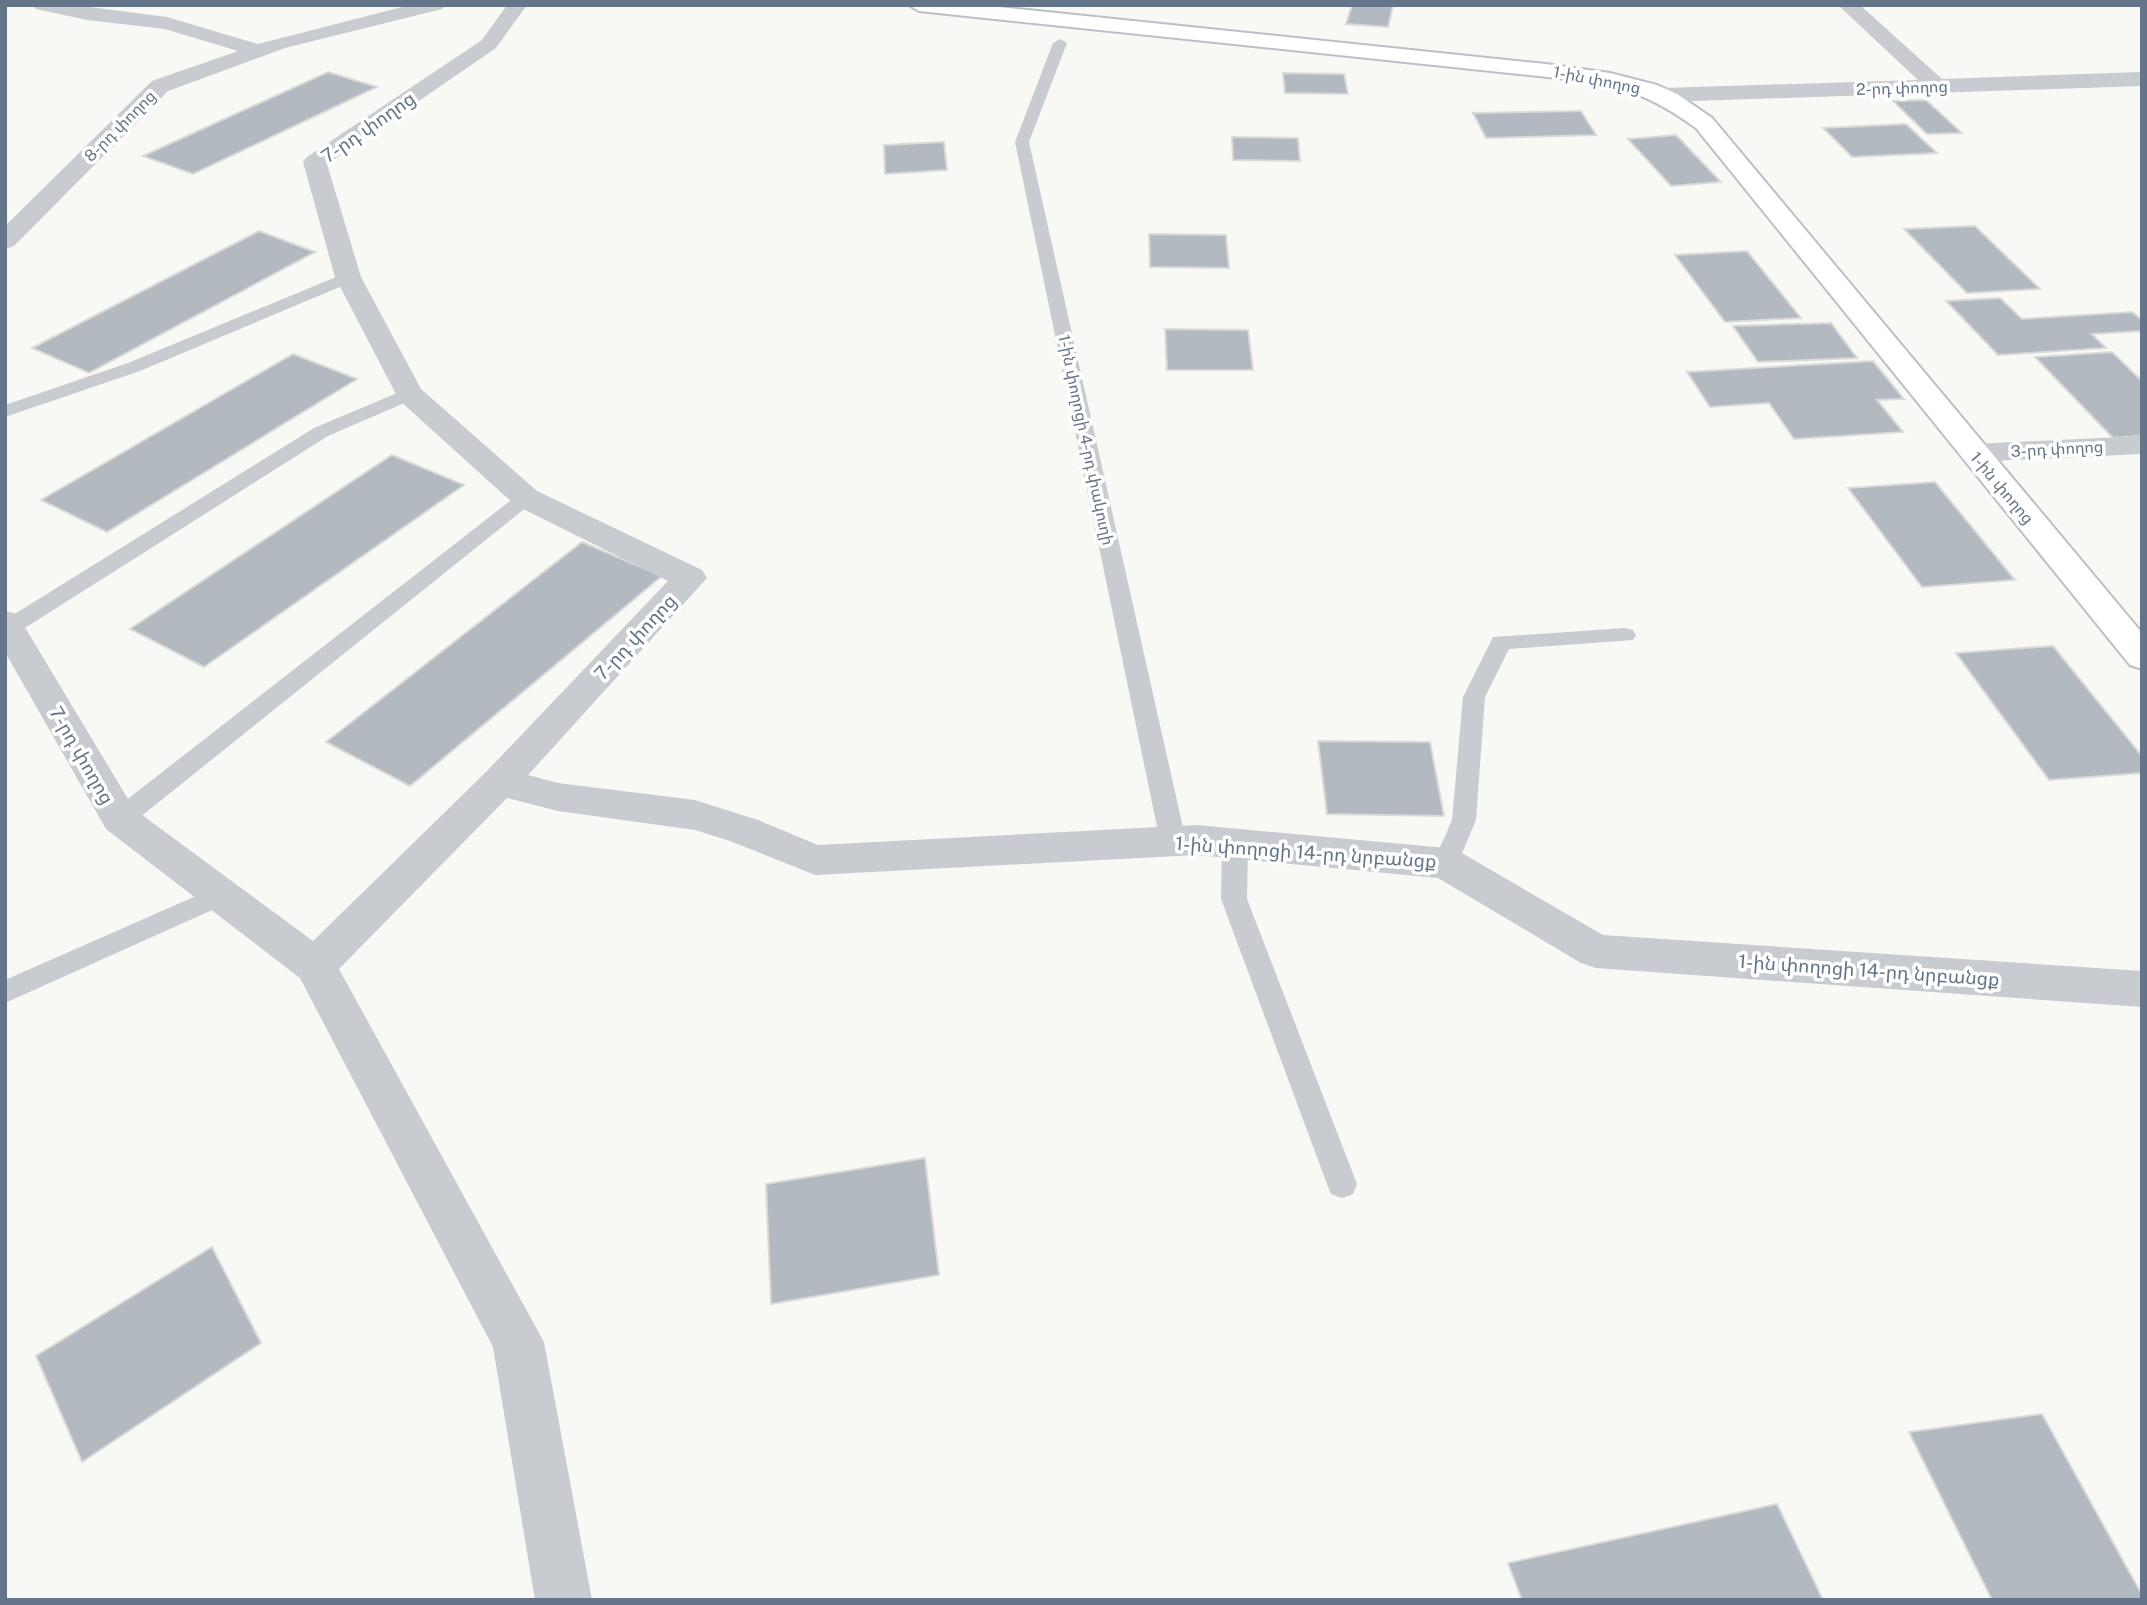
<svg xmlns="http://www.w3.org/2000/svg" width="2147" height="1605" viewBox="0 0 2147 1605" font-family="'Public Sans','Noto Sans Armenian',sans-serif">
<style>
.building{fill:#b2b9c0;stroke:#dadad8;stroke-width:2}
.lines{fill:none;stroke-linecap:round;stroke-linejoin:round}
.secondary-casing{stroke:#bcc0c6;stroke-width:4}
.service{fill:#c8cbcf;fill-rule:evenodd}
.minor{fill:#c8cbcf;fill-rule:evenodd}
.secondary{fill:#fff;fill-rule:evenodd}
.labels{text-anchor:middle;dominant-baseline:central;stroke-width:7;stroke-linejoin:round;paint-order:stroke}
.far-street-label{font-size:16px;fill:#657589;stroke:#fff}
.street-label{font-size:19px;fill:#657589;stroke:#fff}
</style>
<rect width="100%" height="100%" fill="#f8f9f5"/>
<path class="building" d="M1352,5L1393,6L1388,27L1346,24Z
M328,72L377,87L193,174L143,156Z
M1283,73L1344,74L1348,94L1285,93Z
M1926,100L1962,133L1927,134L1893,101Z
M1581,111L1596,135L1486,138L1473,113Z
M1906,124L1937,153L1852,157L1823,128Z
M1676,135L1721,182L1671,186L1628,139Z
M1232,137L1298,138L1300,161L1233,160Z
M944,142L947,170L885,174L884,145Z
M1975,226L2040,289L1967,293L1904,229Z
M259,231L315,252L89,373L32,348Z
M1149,234L1226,235L1229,268L1150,267Z
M1747,251L1801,318L1725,322L1675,255Z
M2000,298L2022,319L2132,312L2142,320V331L2092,334L2106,348L1998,355L1946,301Z
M1831,323L1857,358L1758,362L1733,326Z
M1165,329L1248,330L1253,370H1167Z
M2112,352L2142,381V436L2113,438L2035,357Z
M293,354L357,379L107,532L41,500Z
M1873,361L1904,399L1877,400L1903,432L1794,439L1769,403L1710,407L1687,372Z
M392,455L464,485L204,667L130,629Z
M1935,482L2015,580L1922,587L1848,488Z
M582,542L662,576L410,786L326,742Z
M2053,646L2142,756V773L2049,780L1956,653Z
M1318,741L1430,742L1444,816L1327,814Z
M925,1158L939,1275L771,1304L766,1184Z
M212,1247L261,1343L82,1462L36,1356Z
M2042,1414L2142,1595V1600H1992L1909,1432Z
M1777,1504L1823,1600H1522L1508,1563Z"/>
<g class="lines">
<defs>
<path id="secondary" d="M909,5H980L1546,64L1610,73L1657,85L1677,94L1712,118L2142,633V669L2130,665L1696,128C1649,94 1624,87 1567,79L919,11Z"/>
</defs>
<use href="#secondary" class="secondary-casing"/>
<path class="service" d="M1060,39L1067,43L1029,142L1186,841L1182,848L1173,851L1164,848L1160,841L1015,142L1053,43Z
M348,272L356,277L354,281L140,371L5,417V405L128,363Z
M409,388L418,394L416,398L328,436L17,633L5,634V620L314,428Z
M526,492L533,494L536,498L533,502L129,826L120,828L111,826L108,819L111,812L519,494Z
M1625,628L1633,630L1636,635L1633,640L1509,649L1485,697L1476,820L1455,870L1446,873L1437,870L1433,863L1452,820L1463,697L1493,637Z
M1235,834L1244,837L1248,844L1247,899L1357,1184L1353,1194L1342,1198L1331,1194L1327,1184L1221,899L1222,844L1226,837Z
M221,885L230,888L234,895L230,902L5,1003V980Z"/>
<path class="minor" d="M33,5H74L167,17L258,44L410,5H445L442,9L285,48L168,91L14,246L5,249V226L152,81L238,51L165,29L87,20L36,9Z
M507,5H527L496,48L327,164L361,277L421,389L537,491L702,570L707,578L528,775L558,783L695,800L758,820L818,845L1197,825L1446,848L1460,852L1603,935L2142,971V1007L1596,968L1581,963L1438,878L1197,855L815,875L730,841L695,830L558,811L507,798L339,969L544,1342L592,1600H535L493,1347L300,978L106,829L5,652V611L17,614L134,809L313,941L486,772L668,581L515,505L399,400L335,277L303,162L307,157L482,40Z
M1838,5H1860L1942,79L2142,72V86L1663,102L1655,100L1652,95L1655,90L1663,88L1918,80Z
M2142,436V454L1973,462L1962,459L1958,453L1962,447L1973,444Z"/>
<use href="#secondary" class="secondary"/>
</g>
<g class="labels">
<g class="far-street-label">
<text transform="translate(1597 80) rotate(11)">1-ին փողոց</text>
<text transform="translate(1902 88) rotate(-2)">2-րդ փողոց</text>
<text transform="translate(120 126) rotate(-45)">8-րդ փողոց</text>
<text transform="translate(1086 440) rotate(78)">1-ին փողոցի 4-րդ փակուղի</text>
<text transform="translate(2057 449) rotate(-3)">3-րդ փողոց</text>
<text transform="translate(2002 488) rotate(50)">1-ին փողոց</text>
</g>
<g class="street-label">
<text transform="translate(368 127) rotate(-35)">7-րդ փողոց</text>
<text transform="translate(635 637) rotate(-47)">7-րդ փողոց</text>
<text transform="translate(82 755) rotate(60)">7-րդ փողոց</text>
<text transform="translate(1306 852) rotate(4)">1-ին փողոցի 14-րդ նրբանցք</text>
<text transform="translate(1869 970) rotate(4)">1-ին փողոցի 14-րդ նրբանցք</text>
</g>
</g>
<rect width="2147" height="1605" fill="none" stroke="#657589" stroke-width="14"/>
</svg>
